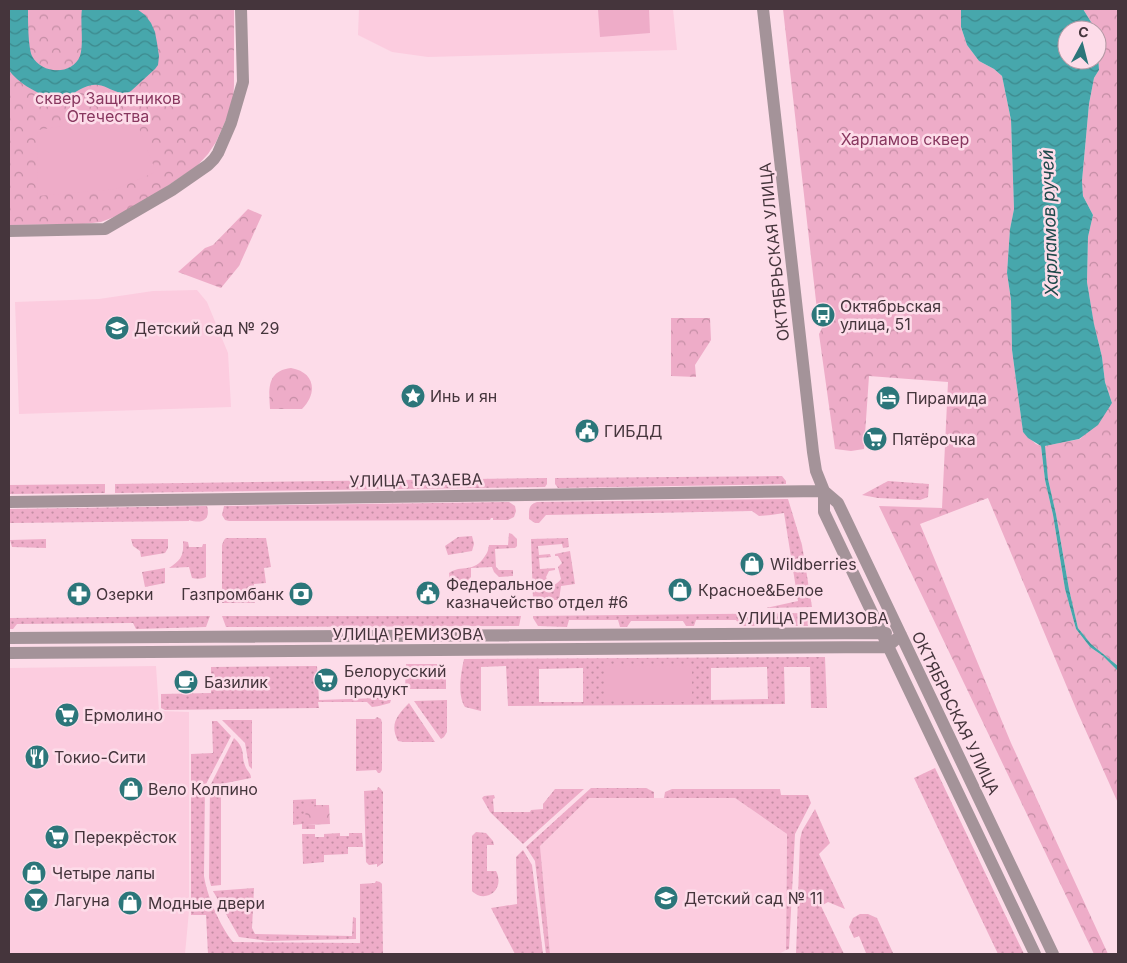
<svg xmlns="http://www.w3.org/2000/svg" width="1127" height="963" viewBox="0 0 1127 963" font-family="Inter,sans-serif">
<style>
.built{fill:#fcccdf}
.grass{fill:url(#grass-dots);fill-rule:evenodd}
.park{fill:url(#park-crowns)}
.pitch{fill:#eeacc8}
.water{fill:url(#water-waves)}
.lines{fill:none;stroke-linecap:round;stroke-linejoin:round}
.minor{stroke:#a49399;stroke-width:12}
.labels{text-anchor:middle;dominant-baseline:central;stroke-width:5;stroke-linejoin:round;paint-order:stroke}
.park-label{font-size:16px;fill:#88375f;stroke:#fddce9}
.street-label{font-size:16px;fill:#45353c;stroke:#fddce9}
.poi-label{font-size:16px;fill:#45353c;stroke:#fddce9;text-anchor:start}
.water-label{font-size:18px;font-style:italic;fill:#1e494b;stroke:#fddce9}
</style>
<defs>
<pattern id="grass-dots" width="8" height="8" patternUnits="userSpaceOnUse" patternTransform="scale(1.25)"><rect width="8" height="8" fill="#eeacc8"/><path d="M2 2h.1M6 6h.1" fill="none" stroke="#c38da4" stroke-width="1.8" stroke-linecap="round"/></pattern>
<pattern id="park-crowns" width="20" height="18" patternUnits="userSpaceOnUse" patternTransform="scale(1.25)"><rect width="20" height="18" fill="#eeacc8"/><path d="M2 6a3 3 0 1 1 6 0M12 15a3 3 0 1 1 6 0" fill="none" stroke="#c38da4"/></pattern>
<pattern id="water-waves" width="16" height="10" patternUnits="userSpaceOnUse" patternTransform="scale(1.25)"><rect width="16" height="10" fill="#47a7ac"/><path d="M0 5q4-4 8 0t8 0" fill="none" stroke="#3d898d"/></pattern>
</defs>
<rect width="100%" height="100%" fill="#fddce9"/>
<path class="built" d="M359,9H673L677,50L428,57L392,52L358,35Z
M197,290L207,302L228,353L231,407L19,414L15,302L99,299L153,291Z
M156,666L159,711L189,712V911L185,954H9V668Z
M589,798H735L787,834L786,950L779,954H550L540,846Z"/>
<path class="grass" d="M782,476L786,481V484L558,488L555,484V478Z
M547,478V484L545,487L115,493V484Z
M888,481L929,484L928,497L920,500L878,498L862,495Z
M105,484V493L9,494V485Z
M788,499L802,545L812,607L766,608L798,601L784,513L771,515L759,516L752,511L546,515L539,523H535L529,519C529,510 528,505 537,502Z
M509,502L515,506L516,511L514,517L508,520H493V518H491L490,520L229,521L225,520L222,515L224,506Z
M207,506C211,521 201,524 189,520V521L9,523V509Z
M509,533L512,534L517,539V546L515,548L495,549L496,567L499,570H513V576L499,577L494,572L492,567L471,568V577L466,582L450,585L449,573C461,564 474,574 485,556C488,552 488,550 489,545H508Z
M472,536L474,544L472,551L448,555L445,546L458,537Z
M226,538H266L271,567L264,568L266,583L254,584L255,603H222V545L224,540Z
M568,538L569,547L563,548L562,544L538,546L539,555L550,554L551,557L539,558L540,569L555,568V570L549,571L546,577L547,580L549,585C555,585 557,584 561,579L558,567L562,563L558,556H555V554L570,551L575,584L561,586L559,600H533L531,539Z
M46,539V548L12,547L10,540Z
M131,539H168V548L165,553L141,557L140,551L133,546Z
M183,541L188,542L189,547H202L203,544H206V577C202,579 197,579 192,578L189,567L169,568C181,560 184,556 183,541Z
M165,568V583L145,587L142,572Z
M813,613L815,626H791L789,620H757L756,626H740L736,620H696L694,626H686L683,621H631L627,627H620L618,620H569L567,627L538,626L533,618V616Z
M210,616L206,627L136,629L133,623L17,624L13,629H9V618Z
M222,616H521L519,626L226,627Z
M825,657L827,708H811L810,667H784L785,704L508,706L506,666L481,667V711L465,707C457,695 461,673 464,659ZM767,667L768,699L711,700V668ZM583,668V702H539V669Z
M406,664H444L446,674V689H405Z
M317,666L319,700L379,698L380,700H391L390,703L379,706L372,707L367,702H318L319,708L165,710L161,708V694L211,693V667Z
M447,700V732L444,737L441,739L414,701Z
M409,703L435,742H404L398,741C389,723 398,715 409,703Z
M377,717L381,719L382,723V770L380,773H378L376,770L356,771V719H375Z
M222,720H252V769L249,766L245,743Z
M212,721H217L231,736L205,786L204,876C207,896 220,926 233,942L360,943V884L375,883L376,881L380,882L382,884L383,954H208L206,915H191V754L213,753Z
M234,738C247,750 240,755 246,768C248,772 251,773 251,778L221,784V885L211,886L209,878L210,786Z
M935,768L1024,954H998L914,778Z
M378,787L380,788L383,792V863L377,867V864L369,865L366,862L364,791L377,790Z
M591,788H646L654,792V798H589L540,846L550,954H546L535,861L526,847Z
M555,789H584L523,844L490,812L482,798L484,796L494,795L495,798L493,799L494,812H530L531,810L543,809V804Z
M672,789H780L781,795H808L811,803L795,834L789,949L786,950L787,834L735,798H664L665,792Z
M316,799V805H306V825H315V829H302V824L293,825V800Z
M815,809L830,843L819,854L845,909L828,902L821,906L844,954H796L800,840L802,831Z
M476,832L486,833L493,841L494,845H487V871H496C506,891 484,904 472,891V836Z
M340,833V836H349V833H362L363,847H348V854L324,855V862L303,864L302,834H315V837H324V834Z
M523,850L532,865L543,954H515L491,908L517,904L516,857Z
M254,888L252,928L255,934L352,936L353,917L356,918V939L268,941L239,937L213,891Z
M860,914H868L877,918L893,953L889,954H863L866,953L859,936L854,938L849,927L853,918Z"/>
<path class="park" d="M9,9H234V86L233,101L228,115L216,142L208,154L197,166L157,193L119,215L101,222L83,224L9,225Z
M783,9H961V27L967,45L979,61L994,69L1002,76L1011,120L1014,209L1010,229L1007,273L1011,300L1012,350L1023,432L1036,444L1041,446L1045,480L1053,515L1065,589L1076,629L1090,647L1103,656L1118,671V803L1077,711L988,498L920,524L1011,743L1108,954H1094L879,506L942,508L948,382L869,376L864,449L851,451L835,449L819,334L822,328L827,327L824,309L817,310Z
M1083,9H1118V666L1091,644L1078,628L1069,589L1056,514L1048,479L1044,446L1080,439L1112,403L1105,382L1102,357L1094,325L1087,282L1088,237L1093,215L1083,196L1082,181L1089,104L1094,78L1099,70L1098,53L1100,37L1097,30H1096Z
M248,209L262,215L239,266L221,288L178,272L205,248L213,245Z
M671,318H710L711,340L695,365L696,377L671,376Z
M291,368C315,372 318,393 302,409H270C269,390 266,371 291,368Z
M305,805H329L330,824L306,825Z"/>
<path class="pitch" d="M598,9H649L650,33L600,37Z
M134,115L156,172L116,189L37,196L38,130Z
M606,665H692V702L606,701Z"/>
<path class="water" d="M9,9H28C28,20 28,46 32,56C41,74 72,76 80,56C84,44 80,22 82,9H137L145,15L151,23L155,32L157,43L159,56L158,65L155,69L131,91C121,98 109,86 98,85C86,83 76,93 66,97C49,103 17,83 9,70Z
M961,9H1083L1096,30H1067V60H1097V32L1100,37L1098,53L1099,70L1094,78L1089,104L1082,181L1083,196L1093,215L1088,237L1087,282L1094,324L1102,357L1105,382L1112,403L1098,425L1079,439L1045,446L1048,479L1056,514L1069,589L1078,628L1091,644L1118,666V671L1103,656L1090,647L1076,629L1065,589L1053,515L1045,480L1041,446L1028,438L1023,432L1012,350L1011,300L1007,273L1010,229L1014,209L1011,120L1002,76L994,69L979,61L967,45L961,27Z"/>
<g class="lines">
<path class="minor" d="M763,9L813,452L816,471L824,491V512L1035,954
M9,231L105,229L172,190L208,165L214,159L218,153L231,123L243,82L241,9
M824,491L838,503L1053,954
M9,502L824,491
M9,638L886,633
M9,653L887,647L901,635"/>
</g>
<defs>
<symbol id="bus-disc" viewBox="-11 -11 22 22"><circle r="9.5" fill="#2c767a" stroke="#fddce9"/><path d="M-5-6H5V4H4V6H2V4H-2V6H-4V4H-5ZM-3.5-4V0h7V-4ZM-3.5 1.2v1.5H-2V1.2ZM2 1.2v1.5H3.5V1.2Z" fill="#fff"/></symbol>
<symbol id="school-disc" viewBox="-11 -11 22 22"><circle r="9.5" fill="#2c767a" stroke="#fddce9"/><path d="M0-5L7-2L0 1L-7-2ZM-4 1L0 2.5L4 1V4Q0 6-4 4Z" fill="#fff"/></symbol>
<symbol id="sight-disc" viewBox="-11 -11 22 22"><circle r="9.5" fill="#2c767a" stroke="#fddce9"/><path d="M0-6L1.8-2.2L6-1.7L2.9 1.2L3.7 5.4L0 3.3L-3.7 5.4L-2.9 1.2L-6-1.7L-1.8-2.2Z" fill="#fff"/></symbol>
<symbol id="hotel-disc" viewBox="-11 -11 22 22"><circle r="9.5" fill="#2c767a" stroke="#fddce9"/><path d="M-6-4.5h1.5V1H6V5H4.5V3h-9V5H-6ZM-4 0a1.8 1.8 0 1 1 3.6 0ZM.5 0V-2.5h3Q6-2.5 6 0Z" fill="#fff"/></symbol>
<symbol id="civic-disc" viewBox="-11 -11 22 22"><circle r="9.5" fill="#2c767a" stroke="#fddce9"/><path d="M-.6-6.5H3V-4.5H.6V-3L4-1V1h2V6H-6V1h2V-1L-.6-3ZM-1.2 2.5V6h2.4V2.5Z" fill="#fff"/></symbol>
<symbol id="supermarket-disc" viewBox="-11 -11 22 22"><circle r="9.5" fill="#2c767a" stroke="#fddce9"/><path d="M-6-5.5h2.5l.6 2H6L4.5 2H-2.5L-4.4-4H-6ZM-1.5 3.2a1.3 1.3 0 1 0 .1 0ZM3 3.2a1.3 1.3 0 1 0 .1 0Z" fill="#fff"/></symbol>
<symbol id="shop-disc" viewBox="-11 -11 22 22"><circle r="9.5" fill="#2c767a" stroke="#fddce9"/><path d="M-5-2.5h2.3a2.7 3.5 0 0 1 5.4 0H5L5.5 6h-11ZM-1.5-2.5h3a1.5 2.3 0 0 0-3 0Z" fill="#fff"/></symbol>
<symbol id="pharmacy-disc" viewBox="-11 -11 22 22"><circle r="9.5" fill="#2c767a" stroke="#fddce9"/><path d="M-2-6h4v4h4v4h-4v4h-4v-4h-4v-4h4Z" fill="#fff"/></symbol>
<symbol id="bank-disc" viewBox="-11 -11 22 22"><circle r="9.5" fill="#2c767a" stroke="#fddce9"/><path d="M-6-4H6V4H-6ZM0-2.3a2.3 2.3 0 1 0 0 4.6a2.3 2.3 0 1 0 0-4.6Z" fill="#fff"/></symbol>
<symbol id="cafe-disc" viewBox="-11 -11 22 22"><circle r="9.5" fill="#2c767a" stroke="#fddce9"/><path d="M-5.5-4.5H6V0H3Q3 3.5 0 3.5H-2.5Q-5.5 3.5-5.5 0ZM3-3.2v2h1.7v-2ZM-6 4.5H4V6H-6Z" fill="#fff"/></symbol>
<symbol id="restaurant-disc" viewBox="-11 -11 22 22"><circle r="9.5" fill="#2c767a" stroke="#fddce9"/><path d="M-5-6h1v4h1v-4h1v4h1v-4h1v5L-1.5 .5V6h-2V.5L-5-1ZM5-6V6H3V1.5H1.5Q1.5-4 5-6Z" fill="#fff"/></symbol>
<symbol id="bar-disc" viewBox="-11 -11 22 22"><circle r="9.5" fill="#2c767a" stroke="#fddce9"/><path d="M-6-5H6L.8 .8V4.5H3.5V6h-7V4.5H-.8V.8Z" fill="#fff"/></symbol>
</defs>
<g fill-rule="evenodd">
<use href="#bus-disc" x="809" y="301" width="28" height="28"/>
<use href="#school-disc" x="103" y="314" width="28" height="28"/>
<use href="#sight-disc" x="399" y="382" width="28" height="28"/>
<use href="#hotel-disc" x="874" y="384" width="28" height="28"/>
<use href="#civic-disc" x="573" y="417" width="28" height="28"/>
<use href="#supermarket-disc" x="861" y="425" width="28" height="28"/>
<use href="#shop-disc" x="738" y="550" width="28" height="28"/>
<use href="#shop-disc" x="666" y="576" width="28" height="28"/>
<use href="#civic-disc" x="414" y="579" width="28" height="28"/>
<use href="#pharmacy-disc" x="65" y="580" width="28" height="28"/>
<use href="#bank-disc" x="287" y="580" width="28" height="28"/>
<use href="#supermarket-disc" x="312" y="666" width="28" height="28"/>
<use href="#cafe-disc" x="172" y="668" width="28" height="28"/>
<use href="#supermarket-disc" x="53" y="701" width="28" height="28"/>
<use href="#restaurant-disc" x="23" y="743" width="28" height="28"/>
<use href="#shop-disc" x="117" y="775" width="28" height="28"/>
<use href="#supermarket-disc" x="43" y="823" width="28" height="28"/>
<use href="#shop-disc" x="20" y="859" width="28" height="28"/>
<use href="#school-disc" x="652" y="884" width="28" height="28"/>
<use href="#bar-disc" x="22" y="886" width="28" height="28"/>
<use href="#shop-disc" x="116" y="889" width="28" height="28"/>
</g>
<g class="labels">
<g class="park-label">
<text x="108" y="98">сквер Защитников<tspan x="108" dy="18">Отечества</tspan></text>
<text x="905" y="139">Харламов сквер</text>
</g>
<g class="street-label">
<text transform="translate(774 252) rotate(-96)">ОКТЯБРЬСКАЯ УЛИЦА</text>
<text transform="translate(416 480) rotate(-1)">УЛИЦА ТАЗАЕВА</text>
<text x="813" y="618">УЛИЦА РЕМИЗОВА</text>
<text x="408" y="634">УЛИЦА РЕМИЗОВА</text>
<text transform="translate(956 713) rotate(64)">ОКТЯБРЬСКАЯ УЛИЦА</text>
</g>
<g class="poi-label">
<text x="840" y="306">Октябрьская<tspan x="840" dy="18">улица, 51</tspan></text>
<text x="134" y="328">Детский сад № 29</text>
<text x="430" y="396">Инь и ян</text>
<text x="906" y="398">Пирамида</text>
<text x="604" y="431">ГИБДД</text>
<text x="892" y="439">Пятёрочка</text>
<text x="770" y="564">Wildberries</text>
<text x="446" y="584">Федеральное<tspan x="446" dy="18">казначейство отдел #6</tspan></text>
<text x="698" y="590">Красное&amp;Белое</text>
<text x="96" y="594">Озерки</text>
<text x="284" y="594" text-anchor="end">Газпромбанк</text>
<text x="344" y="671">Белорусский<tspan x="344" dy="18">продукт</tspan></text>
<text x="204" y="682">Базилик</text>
<text x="84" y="715">Ермолино</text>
<text x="54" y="757">Токио-Сити</text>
<text x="148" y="789">Вело Колпино</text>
<text x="74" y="837">Перекрёсток</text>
<text x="52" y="873">Четыре лапы</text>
<text x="684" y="898">Детский сад № 11</text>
<text x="54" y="900">Лагуна</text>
<text x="148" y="903">Модные двери</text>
</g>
<g class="water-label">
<text transform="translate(1049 223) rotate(-92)">Харламов ручей</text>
</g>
</g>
<rect width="1127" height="963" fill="none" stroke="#45353c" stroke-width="20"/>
<g transform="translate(1082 45) rotate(7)"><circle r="24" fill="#fddce9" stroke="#b399a4"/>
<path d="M0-4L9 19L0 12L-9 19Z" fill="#2c767a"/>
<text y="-8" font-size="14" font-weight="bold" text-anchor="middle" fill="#45353c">С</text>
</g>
</svg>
